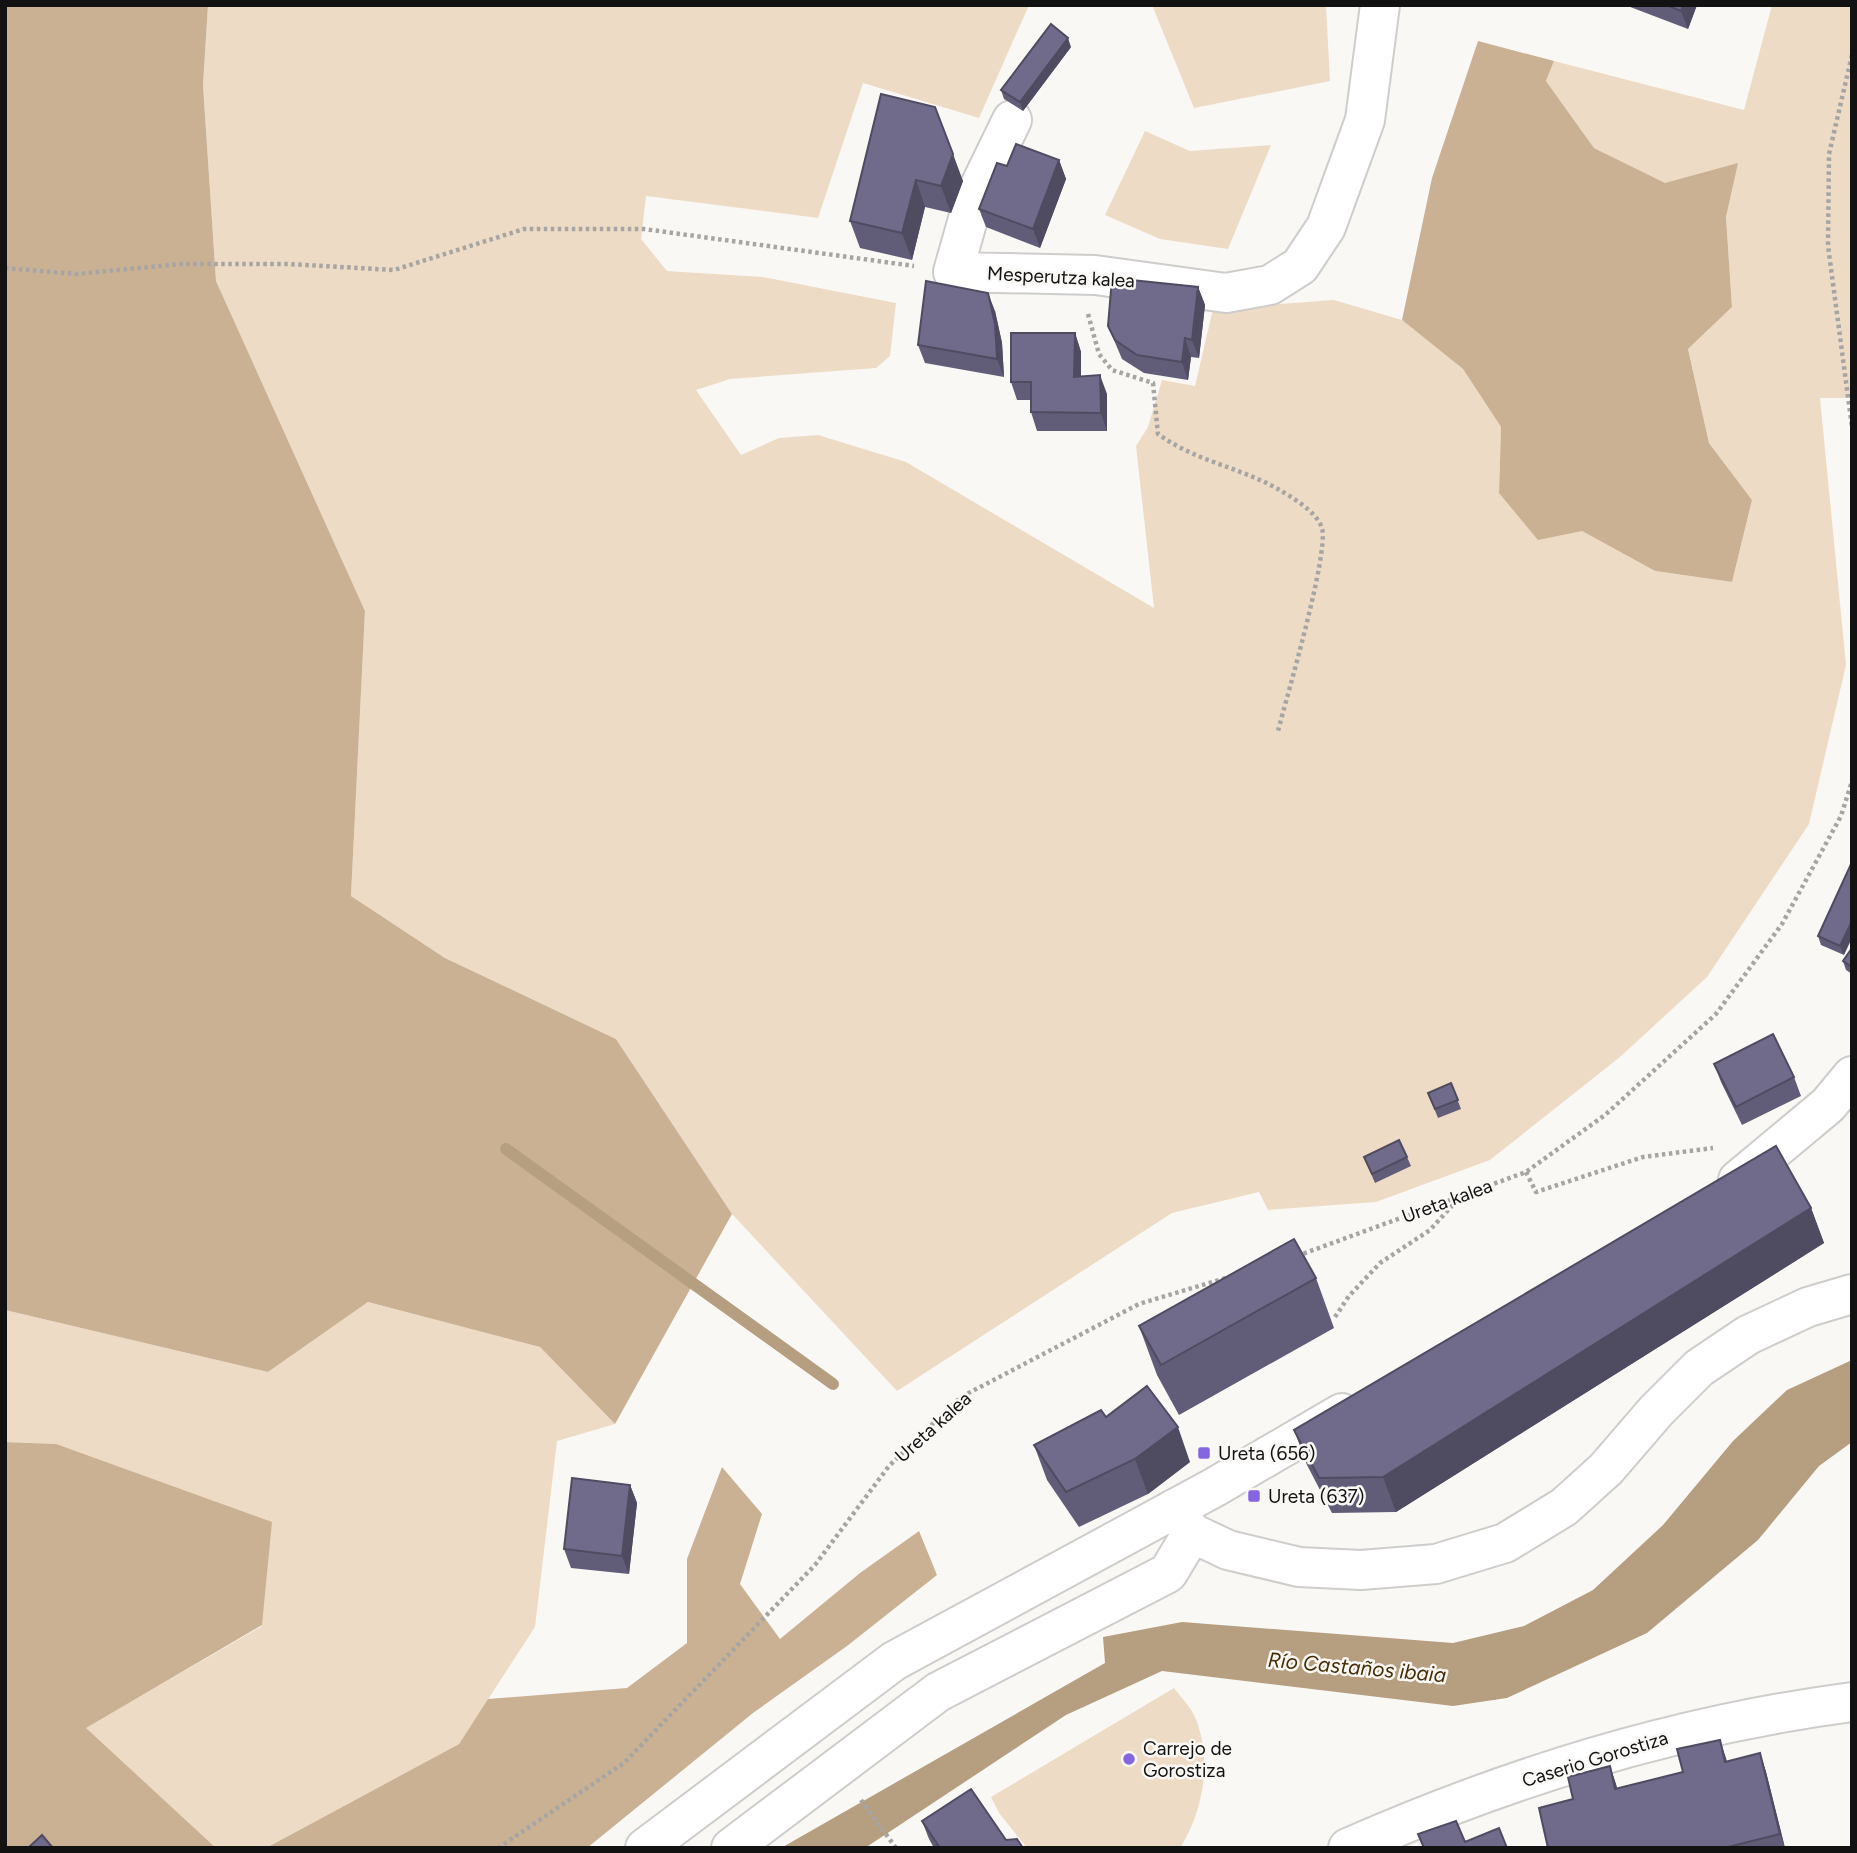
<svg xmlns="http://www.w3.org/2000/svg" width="1857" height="1853" viewBox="0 0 1857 1853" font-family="Figtree,sans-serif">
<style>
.green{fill:#eedbc5}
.forest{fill:#cab194}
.water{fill:#b69e80}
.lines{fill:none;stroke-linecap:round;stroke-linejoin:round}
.stream{stroke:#b69e80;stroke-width:12}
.street-casing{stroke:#cfcdcb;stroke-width:42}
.secondary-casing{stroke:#cfcdcb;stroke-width:42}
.path{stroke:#a6a5a3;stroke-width:4.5;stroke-dasharray:3.5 3.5;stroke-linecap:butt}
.street{stroke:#fff;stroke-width:38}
.secondary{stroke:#fff;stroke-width:38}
.wall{fill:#615c78}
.shaded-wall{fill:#4f4b61}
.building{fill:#716b8b;stroke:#4f4b61;stroke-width:2}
.poi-dot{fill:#8665e0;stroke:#faf8f5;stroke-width:2.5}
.labels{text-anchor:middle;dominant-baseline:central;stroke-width:5;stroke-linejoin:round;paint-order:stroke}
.street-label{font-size:19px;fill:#131212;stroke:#faf8f5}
.poi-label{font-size:19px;fill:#131212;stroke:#faf8f5;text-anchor:start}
.water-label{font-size:21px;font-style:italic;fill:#472d06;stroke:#faf8f5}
</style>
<rect width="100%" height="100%" fill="#faf8f5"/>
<path class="green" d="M208,5H1029L979,118L863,83L818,218L646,196L641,239L667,271L763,277L896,303L890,356L876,368L730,379L696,390L741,455L779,438L818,435L906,462L1154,608L1136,446L1148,427L1162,380L1195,386L1213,309L1334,300L1402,320L1463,369L1501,427L1499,493L1582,531L1655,571L1732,582L1752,500L1709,443L1688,349L1732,307L1726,217L1737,164L1666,184L1594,148L1546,81L1554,61L1744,110L1772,5H1852V398H1820L1846,665L1809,824L1707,977L1620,1057L1490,1160L1376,1202L1268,1210L1259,1192L1172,1213L897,1391L732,1214L616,1039L445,958L351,896L365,611L216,281L203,85Z
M1152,5H1326L1330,81L1194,108Z
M1145,131L1190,151L1271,145L1228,249L1160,239L1105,215Z
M368,1302L540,1347L615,1424L557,1441L535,1627L459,1744L266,1848H216L85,1728L262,1626L56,1444L5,1442V1310L268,1372Z
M1174,1688C1180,1696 1189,1705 1194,1715C1213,1756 1204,1811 1180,1848H1027L999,1813L991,1797Z"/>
<path class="forest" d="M5,5H208L203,85L216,281L365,611L351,896L445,958L616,1039L732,1214L615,1424L540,1347L368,1302L268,1372L5,1310Z
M1478,41L1554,61L1546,81L1594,148L1665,183L1738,163L1726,217L1732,307L1688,349L1709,443L1752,500L1732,582L1655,571L1582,531L1538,540L1499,493L1501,427L1463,369L1402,320L1432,178Z
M5,1442L56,1444L272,1522L262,1625L86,1728L216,1848H5Z
M722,1467L762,1514L740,1584L780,1639L860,1573L919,1531L937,1575L847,1646L753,1713L587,1848H266L459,1744L488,1699L627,1688L687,1643V1559Z"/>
<path class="water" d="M1852,1360V1442L1819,1466L1758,1540L1647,1633L1507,1698L1453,1706L1162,1671L1066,1715L865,1848H781L1105,1663L1103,1637L1182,1622L1453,1643L1524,1626L1593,1590L1663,1525L1733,1441L1787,1390Z"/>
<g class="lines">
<path class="stream" d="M506,1149L833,1384"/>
<defs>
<path id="street" d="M1012,120L974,198L953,272L1095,275L1226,293L1270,285L1300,266L1326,227L1365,120L1380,5
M1174,1509L1192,1533L1228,1550L1299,1567L1361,1570L1436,1564L1505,1543L1564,1507L1606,1469L1656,1411L1699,1368L1748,1335L1808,1307L1852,1294
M731,1848L938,1692L1168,1573L1192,1533
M1348,1848C1509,1777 1677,1725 1852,1702"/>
<path id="secondary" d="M1738,1180L1828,1105L1852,1076
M645,1848L894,1661L1215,1487L1342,1413"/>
</defs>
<use href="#street" class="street-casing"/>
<use href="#secondary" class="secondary-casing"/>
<path class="path" d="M1852,55L1829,154L1828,246L1852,427
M5,268L76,274L181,264H288L394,270L524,229H644L914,266
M1088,314L1099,354L1112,370L1153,383L1158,434C1195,461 1239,467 1278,489C1293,498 1316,511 1322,528C1329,554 1287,696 1278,731
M1526,1172L1536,1192L1643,1157L1713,1148
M1297,1256L1526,1172L1605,1115L1716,1014L1782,924L1841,816L1852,781
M1335,1317L1349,1296L1380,1263L1430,1230L1461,1196
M861,1800L896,1848
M498,1848L624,1763L815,1565L889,1466L961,1397L1139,1304L1229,1277"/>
<use href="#street" class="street"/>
<use href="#secondary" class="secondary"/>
</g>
<path class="wall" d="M1625,5H1697L1688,29Z
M1071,47L1023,111L1004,99L1001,90Z
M881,94L963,181L951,213L925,207L912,260L860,248L850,221Z
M1059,160L1066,179L1040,248L986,227L979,209L1007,166Z
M1198,287L1205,305L1199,358L1191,357L1188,380L1144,373L1122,359L1108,326Z
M995,311L1002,343L1004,377L925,363L918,345Z
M1075,333L1081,352V376L1107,394V431H1037L1031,412V400H1017L1011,382Z
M1852,862L1844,955L1821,945L1818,936Z
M1852,948V974L1846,970L1843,961Z
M1714,1064L1794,1077L1801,1096L1742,1125L1721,1082Z
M1451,1083L1461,1109L1438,1118L1428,1093Z
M1364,1157H1407L1411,1166L1375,1183Z
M1811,1208L1824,1243L1396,1512L1332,1513L1307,1465L1294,1430Z
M1316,1278L1334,1328L1179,1415L1157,1375L1139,1326Z
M1106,1417L1190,1462L1148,1494L1079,1527L1047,1480L1034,1445Z
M630,1485L637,1503L629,1574L571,1568L564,1549Z
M1760,1753L1766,1772L1785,1848H1548L1573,1799L1610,1766L1617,1788Z
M922,1821L1006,1840L1023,1848H934L929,1839Z"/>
<path class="shaded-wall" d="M1683,5H1697L1688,29L1681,11Z
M1068,38L1071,47L1023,111L1020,102Z
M953,154L963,181L951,213L941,186Z
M1059,160L1066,179L1040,248L1033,229Z
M916,180L925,207L912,260L902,233Z
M1198,287L1205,305L1199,358L1192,340Z
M988,293L995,311L1002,343L1004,377L997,359Z
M1075,333L1081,352V395L1074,377Z
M1185,338L1191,357L1188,380L1182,362Z
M1100,375L1107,394V431L1101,413Z
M1852,921V938L1844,955L1840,946Z
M1811,1208L1824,1243L1396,1512L1383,1477Z
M1178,1427L1190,1462L1148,1494L1135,1459Z
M630,1485L637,1503L629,1574L622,1556Z
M1720,1740L1726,1758L1732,1780L1725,1762Z
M1760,1753L1766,1772L1785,1848L1780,1834Z
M1610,1766L1616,1784L1622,1807L1615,1789Z"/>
<path class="building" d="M1666,5H1683L1681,11Z
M1051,24L1068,38L1020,102L1001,90Z
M881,94L935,107L953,154L941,186L916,180L902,233L850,221Z
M1016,144L1059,160L1033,229L979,209L997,163L1007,166Z
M1112,278L1198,287L1192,340L1185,338L1182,362L1137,355L1115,340L1108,326Z
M926,281L988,293L995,324L997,359L918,345Z
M1011,333H1075L1074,377L1100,375L1101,413L1031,412V382H1011Z
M1852,862V921L1840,946L1818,936Z
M1852,948V967L1843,961Z
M1773,1034L1794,1077L1736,1107L1714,1064Z
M1451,1083L1458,1100L1435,1109L1428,1093Z
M1399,1140L1407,1157L1372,1174L1364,1157Z
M1776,1146L1811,1208L1383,1477L1319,1478L1294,1430Z
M1294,1239L1316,1278L1161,1365L1139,1326Z
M1147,1386L1178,1427L1135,1459L1066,1492L1034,1445L1101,1410L1106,1417Z
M572,1478L630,1485L622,1556L564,1549Z
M1720,1740L1725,1762L1760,1753L1780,1834L1724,1848H1548L1539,1808L1573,1799L1568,1777L1610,1766L1615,1789L1683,1772L1677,1749Z
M971,1789L1006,1840L1017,1839L1023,1848H940L922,1821Z
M1456,1821L1465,1842L1499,1828L1507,1848H1424L1418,1834Z
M42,1835L53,1848H28Z"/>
<g class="poi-dot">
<rect x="1197" y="1446" width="14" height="14" rx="3.5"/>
<rect x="1247" y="1489" width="14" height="14" rx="3.5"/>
<circle cx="1129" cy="1759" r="7"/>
</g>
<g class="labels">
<g class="street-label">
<text transform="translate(1061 277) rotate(3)">Mesperutza kalea</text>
<text transform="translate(1447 1201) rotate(-20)">Ureta kalea</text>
<text transform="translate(933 1427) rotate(-42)">Ureta kalea</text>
<text transform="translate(1595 1759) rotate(-17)">Caserio Gorostiza</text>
</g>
<g class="poi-label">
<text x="1218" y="1453">Ureta (656)</text>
<text x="1268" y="1496">Ureta (637)</text>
<text x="1143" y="1748">Carrejo de<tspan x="1143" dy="22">Gorostiza</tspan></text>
</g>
<g class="water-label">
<text transform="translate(1357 1667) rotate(5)">Río Castaños ibaia</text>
</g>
</g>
<rect width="1857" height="1853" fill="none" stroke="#131212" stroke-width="14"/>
</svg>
